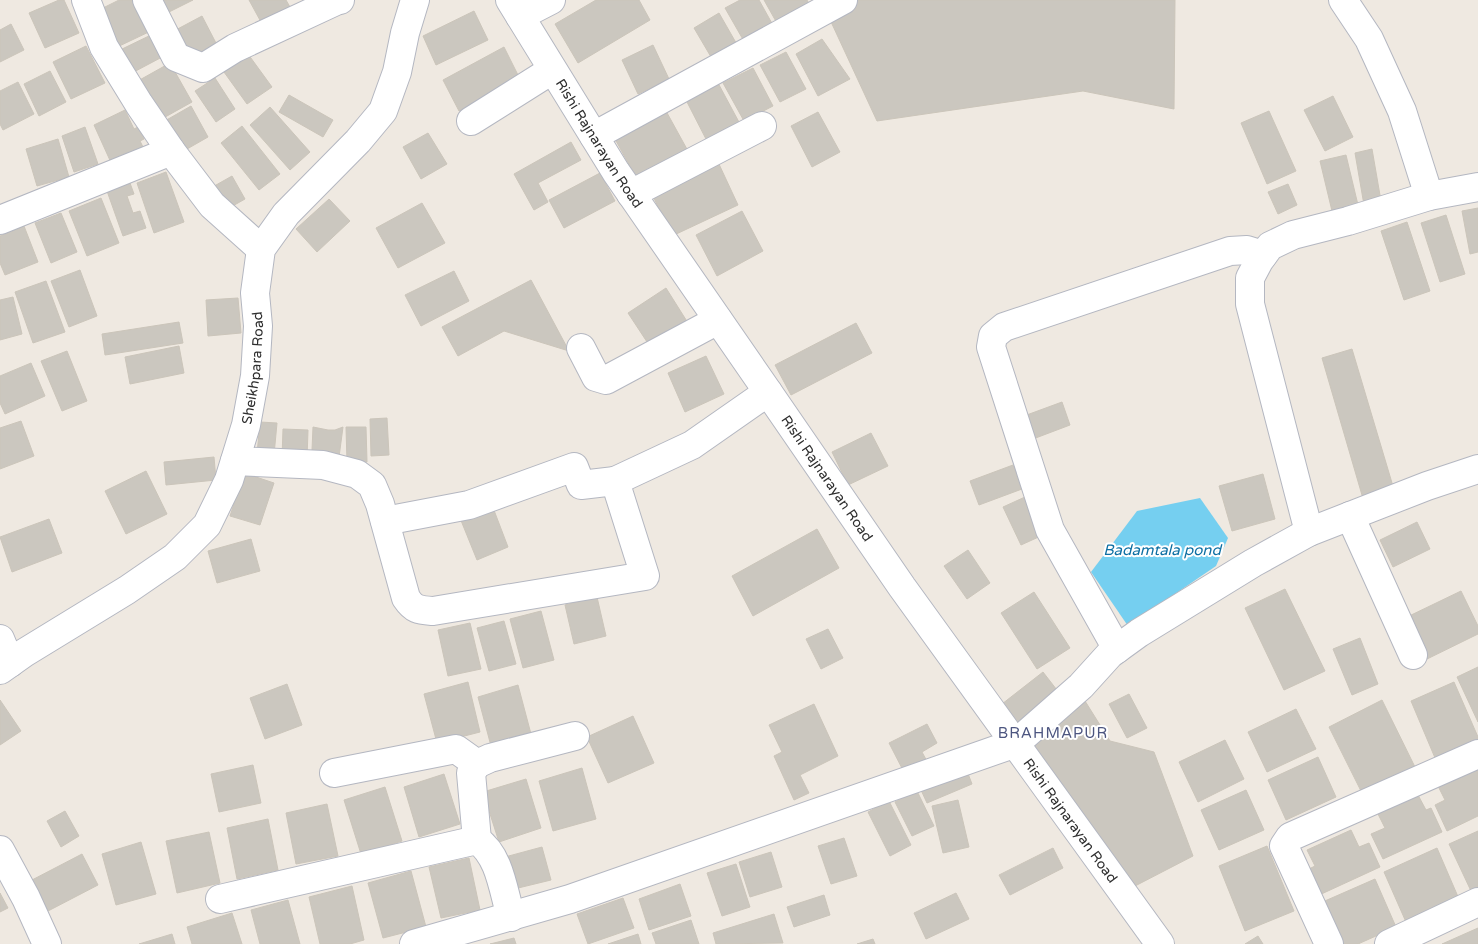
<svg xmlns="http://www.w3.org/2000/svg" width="1478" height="944" viewBox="0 0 1478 944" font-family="'Varela Round',sans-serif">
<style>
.water{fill:#75cff0}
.building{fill:#cbc7bf;stroke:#cbc5ba}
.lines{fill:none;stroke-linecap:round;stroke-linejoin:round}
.minor-casing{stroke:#b4b7c1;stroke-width:30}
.minor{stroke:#fff;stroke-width:28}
.labels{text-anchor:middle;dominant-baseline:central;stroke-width:4;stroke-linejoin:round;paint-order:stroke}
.street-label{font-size:14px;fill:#2e2e2e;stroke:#fff}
.water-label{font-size:15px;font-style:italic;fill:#0d6fa3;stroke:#fff}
.neighbourhood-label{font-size:15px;letter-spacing:1px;fill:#4d5680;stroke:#fff}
</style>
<rect width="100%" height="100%" fill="#efe9e1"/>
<path class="water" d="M1200,498L1228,538L1216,566L1128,626L1091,572L1137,511Z"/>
<path class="building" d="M59,0H64L79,33L45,48L29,13Z
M119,0H141L155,29L113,49L95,12Z
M148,0H193L157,18Z
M249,0H286L290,7L261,22Z
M596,0H639L650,20L578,63L555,24Z
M740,0H759L774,27L745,43L725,8Z
M764,0H807L811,7L778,25Z
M847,0H1175L1174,109L1083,91L877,121L826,11Z
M474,11L488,40L436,65L423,36Z
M719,13L739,48L714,62L694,28Z
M202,16L217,45L187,61L172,32Z
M11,24L24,50L0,62V30Z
M153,34L164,56L130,74L118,51Z
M822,39L850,79L818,96L796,54Z
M653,45L669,79L638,94L622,60Z
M86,46L105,83L71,99L53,62Z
M504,47L520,79L459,111L443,80Z
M786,52L806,89L780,102L760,65Z
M248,54L272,87L247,104L224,72Z
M170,63L192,102L158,121L136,82Z
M753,68L773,106L744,121L723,83Z
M50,71L66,102L39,116L24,84Z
M215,78L235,109L216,122L195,91Z
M18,82L34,114L3,130L0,124V91Z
M718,83L740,124L707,141L686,100Z
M289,95L333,120L323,137L279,112Z
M1333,96L1353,137L1325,151L1304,110Z
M191,106L208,137L180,153L163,122Z
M270,107L310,152L290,170L250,125Z
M125,110L134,129L138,127L144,139L140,141L145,151L113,167L94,125Z
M666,111L688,151L637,179L615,139Z
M1269,111L1296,171L1267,184L1241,123Z
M818,112L840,152L812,167L791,126Z
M242,126L280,174L259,190L221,143Z
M85,127L98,164L74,172L62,136Z
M428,133L447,164L421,179L403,147Z
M58,139L69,177L37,186L26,149Z
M571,142L581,160L538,183L548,202L534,210L514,174Z
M1372,149L1381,201L1364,205L1355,153Z
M1346,155L1358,205L1332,211L1320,161Z
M718,162L738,205L672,236L652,194Z
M166,172L184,222L154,233L137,183Z
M600,173L615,201L564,228L549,200Z
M232,176L245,199L222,212L209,189Z
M130,183L134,194L127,196L133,213L140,211L146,228L123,236L107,191Z
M1288,184L1297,205L1278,214L1268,192Z
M101,198L119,243L87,256L69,211Z
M329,199L350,221L317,252L296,229Z
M422,203L445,243L398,268L376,228Z
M1478,208V252L1470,254L1462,211Z
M742,211L763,251L717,276L696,235Z
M61,213L77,252L51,263L35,223Z
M1446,215L1465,274L1440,282L1421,223Z
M1407,222L1430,291L1404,300L1381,231Z
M24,226L38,262L5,275L0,263V236Z
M80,270L97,316L69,327L51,281Z
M454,271L469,301L421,326L405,295Z
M531,280L569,351L504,331L458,356L442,327Z
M46,281L65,332L33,343L15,292Z
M666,288L688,323L651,348L628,313Z
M13,297L22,334L0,340V300Z
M238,298L241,333L208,336L206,300Z
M179,322L183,343L105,355L102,334Z
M856,323L872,353L791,395L775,365Z
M179,346L184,373L130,384L125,357Z
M1352,349L1395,493L1364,502L1322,358Z
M67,351L87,401L62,411L41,361Z
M706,356L724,394L685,412L668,373Z
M31,363L45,396L5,414L0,403V376Z
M1062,402L1070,425L1033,439L1024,416Z
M387,418L389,455L371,456L370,419Z
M21,421L34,456L0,469V428Z
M260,422L277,423L274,455L257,454Z
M313,427L328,430H335L343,427L339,457L312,450Z
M346,427H366L367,462L347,463Z
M283,429L308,430L307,459L282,458Z
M871,433L888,466L848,485L832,452Z
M214,457L216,480L166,485L164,462Z
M1013,465L1022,489L979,505L970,481Z
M146,471L167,514L126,534L105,491Z
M244,473L274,483L260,525L230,516Z
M1263,474L1275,519L1232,531L1219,486Z
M1025,497L1043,535L1021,545L1003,507Z
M492,505L508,547L477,560L460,518Z
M49,519L62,553L12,572L0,537Z
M1417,522L1430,549L1393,567L1380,540Z
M817,529L839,568L753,616L732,576Z
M251,539L260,571L217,583L208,551Z
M968,550L990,583L967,599L944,566Z
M1285,589L1325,671L1284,690L1245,608Z
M1461,591L1478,626V634L1425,660L1405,618Z
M1034,592L1070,648L1037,669L1001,613Z
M597,597L606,636L574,644L565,605Z
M541,611L554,660L523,668L510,619Z
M504,621L516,664L489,671L477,628Z
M470,623L481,669L448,676L438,630Z
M828,629L843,658L821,669L806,639Z
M1360,638L1378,684L1352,695L1333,649Z
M1478,667V722L1457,677Z
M1043,672L1060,694L1016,729L1002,704Z
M468,682L480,732L437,743L424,694Z
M1454,682L1478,737V747L1438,765L1411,701Z
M287,684L302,725L265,739L250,698Z
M518,685L531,734L491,746L478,697Z
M1080,693L1110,741L1154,752L1193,856L1135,886L1029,738Z
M1129,694L1147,728L1127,738L1109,704Z
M0,700L21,731L0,745Z
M1382,700L1415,767L1362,793L1329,727Z
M814,704L838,756L800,775L809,793L794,800L774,756L782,752L769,725Z
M1296,709L1316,749L1267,772L1248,732Z
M633,716L654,763L608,783L587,737Z
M927,724L937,743L922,752L929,765L906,776L889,743Z
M1225,740L1244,779L1198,802L1179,762Z
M1318,757L1336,797L1286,820L1268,780Z
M253,765L261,803L219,812L211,774Z
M1478,765V816L1447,831L1435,805L1445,800L1437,784Z
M582,768L596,819L553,831L539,781Z
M967,771L972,784L927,803L921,790Z
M444,774L460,824L419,837L404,787Z
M526,779L541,828L499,842L483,792Z
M385,787L402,841L361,854L344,800Z
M1246,790L1264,830L1219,850L1201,810Z
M917,791L934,826L912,836L895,802Z
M1418,795L1426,810L1431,808L1442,832L1383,859L1371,834L1385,828L1378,814Z
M958,800L969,847L943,853L932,806Z
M889,801L911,845L890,856L868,812Z
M327,804L338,856L296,864L286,813Z
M65,811L79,836L61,847L47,821Z
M268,819L278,870L237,879L227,828Z
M1351,830L1359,847L1369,843L1380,867L1317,896L1305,871L1315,866L1307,850Z
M1478,831V888L1471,891L1449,844Z
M209,832L220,883L177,893L166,841Z
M844,838L857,876L831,884L818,846Z
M141,842L156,894L116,905L102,854Z
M1267,846L1294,911L1245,931L1219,866Z
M542,847L551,880L514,889L505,857Z
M1053,848L1063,868L1010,895L999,875Z
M1437,848L1459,899L1406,922L1384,872Z
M771,852L782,887L750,897L739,862Z
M82,854L98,885L48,911L32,880Z
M469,858L480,910L441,918L429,867Z
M736,864L750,907L722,916L707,873Z
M411,871L426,927L383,938L368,883Z
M1375,879L1396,927L1358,944H1335L1318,904Z
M680,884L691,916L649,930L639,899Z
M352,886L364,940L350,944H320L309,897Z
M0,893L8,908L0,912Z
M956,893L969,919L926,939L914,913Z
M824,895L830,915L794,927L787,907Z
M623,898L634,928L588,944L577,914Z
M288,900L300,944H260L251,910Z
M232,913L242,944H192L187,927Z
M774,914L783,943L716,944L713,933Z
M691,920L699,944H656L652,933Z
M1478,928V944H1442Z
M172,934L175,944H139Z
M638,934L641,944H608Z
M1258,936L1263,944H1245Z
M514,938L516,944H490Z
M873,939L875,944H857Z"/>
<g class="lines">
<defs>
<g id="minor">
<path d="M86,0L104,47L139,104L171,151L212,205L261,249"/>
<path d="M147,0L176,57L203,68L235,48L336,1L340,0"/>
<path id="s1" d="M510,0L616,172L768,392L902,587L1160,944"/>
<path d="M1343,0L1369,39L1402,111L1429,196"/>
<path d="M520,16L551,0"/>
<path d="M471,121L552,70"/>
<path d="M594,136L843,0"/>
<path d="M631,194L762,126"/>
<path d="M0,220L171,151"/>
<path d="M581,348L596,377L606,380L718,320"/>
<path d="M235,461L323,465L357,474L372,485L380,504L406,598C414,610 419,610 433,611L645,576L615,481L692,445L768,392"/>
<path d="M1350,516L1413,655"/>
<path d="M385,521L469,505L574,467L581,485L615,481"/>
<path d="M1309,532L1250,304V278L1259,261L1270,246L1293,235L1348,221L1429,196L1478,187"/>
<path d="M0,639L10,663"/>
<path d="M1117,649L1050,530L991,347L993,336L1004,327L1230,251L1247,250L1263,255"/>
<path id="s2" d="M0,670L24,653L127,590L175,557L207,525L229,480L246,425L255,376L258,326L255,293L261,249L286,214L358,141L383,111L397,72L405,33L415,0"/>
<path d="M334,773L456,749L477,764"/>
<path d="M477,840L471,773L477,764L490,758L575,736"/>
<path d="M0,850L26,898L47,944"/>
<path d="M220,899L477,840C500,856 503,890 511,917"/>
<path d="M414,944L570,899L1016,743L1081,686L1110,654L1139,633L1253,563L1309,532L1427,486L1478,469"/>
<path d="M1329,944L1284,846L1290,837L1478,754"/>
<path d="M1389,944L1478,902"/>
</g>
</defs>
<use href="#minor" class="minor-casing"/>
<use href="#minor" class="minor"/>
</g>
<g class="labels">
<g class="street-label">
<text stroke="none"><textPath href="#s1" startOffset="169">Rishi Rajnarayan Road</textPath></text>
<text stroke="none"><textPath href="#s2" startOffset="419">Sheikhpara Road</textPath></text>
<text stroke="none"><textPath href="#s1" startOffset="574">Rishi Rajnarayan Road</textPath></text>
<text stroke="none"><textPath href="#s1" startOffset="994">Rishi Rajnarayan Road</textPath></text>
</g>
<g class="water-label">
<text x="1162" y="550">Badamtala pond</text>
</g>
<g class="neighbourhood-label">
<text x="1053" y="733">BRAHMAPUR</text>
</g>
</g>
</svg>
